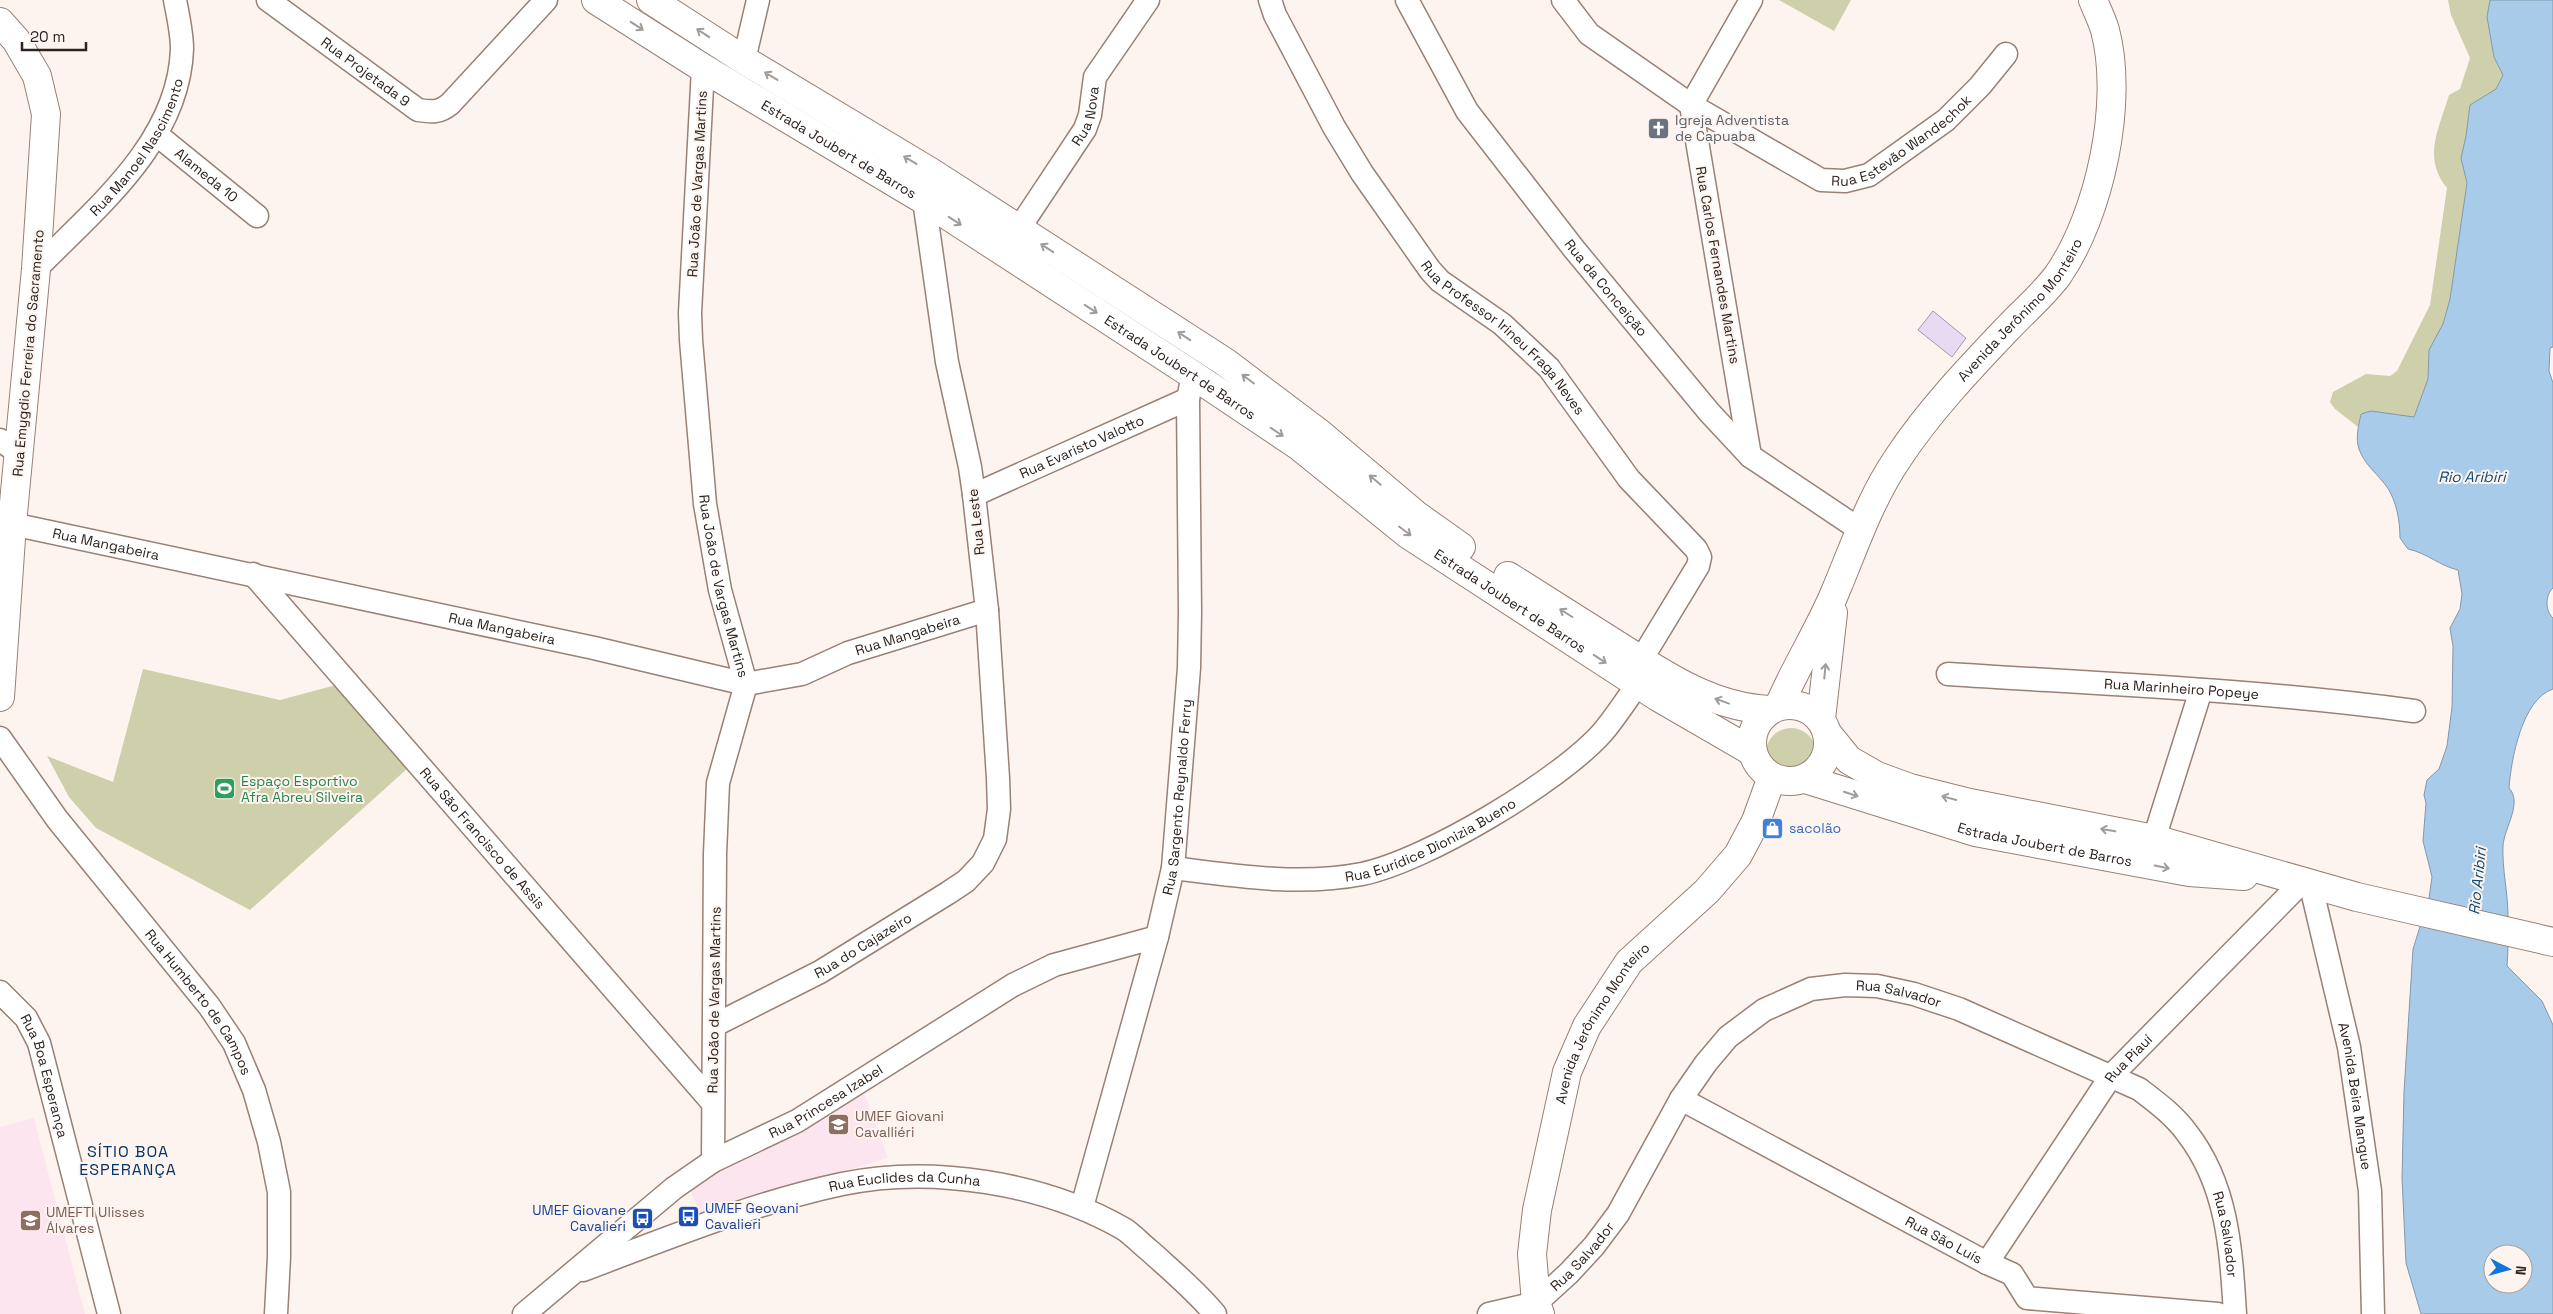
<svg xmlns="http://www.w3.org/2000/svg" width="2553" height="1314" viewBox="0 0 2553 1314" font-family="'Space Grotesk',sans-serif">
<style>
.education{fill:#fde5f0}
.green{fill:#cdd0ab}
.water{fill:#a7cbe9;stroke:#8298ac;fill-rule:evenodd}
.building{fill:#e6dbf2;stroke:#a298ad}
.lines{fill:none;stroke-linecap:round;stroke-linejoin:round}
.street-casing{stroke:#988175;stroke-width:25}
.secondary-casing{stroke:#988175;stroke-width:30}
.street{stroke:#fff;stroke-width:22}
.secondary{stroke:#fff;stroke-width:28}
.oneway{stroke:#a09c9a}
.labels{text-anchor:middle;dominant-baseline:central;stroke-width:4;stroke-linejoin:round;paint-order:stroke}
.street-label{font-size:14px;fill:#2c221e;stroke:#fef4ef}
.worship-label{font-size:14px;fill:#5b616d;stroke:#fef4ef;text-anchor:start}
.leisure-label{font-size:14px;fill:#27864d;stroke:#fef4ef;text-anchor:start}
.shop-label{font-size:14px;fill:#366cbe;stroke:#fef4ef;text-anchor:start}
.education-label{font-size:14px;fill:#785e54;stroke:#fef4ef;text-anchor:start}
.transit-label{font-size:14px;fill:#164399;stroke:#fef4ef;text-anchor:start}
.water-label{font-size:15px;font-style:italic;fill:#0f4a71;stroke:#fef4ef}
.quarter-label{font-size:16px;letter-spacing:1px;fill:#063466;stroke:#fef4ef}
</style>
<rect width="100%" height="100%" fill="#fef4ef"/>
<path class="education" d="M863,1090L888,1158L700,1215L689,1187Z
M34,1118L85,1314H0V1127Z"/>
<path class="green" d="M1779,0H1851L1834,31Z
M2448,0H2490L2487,17L2494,57L2503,74L2496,89L2470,105L2466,136L2461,158L2467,183L2450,299L2443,324L2429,351L2428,379L2414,417L2361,413L2358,427L2335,409L2330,402L2333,392L2366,374L2390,376L2397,371L2430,305L2447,188C2422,157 2439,129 2449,95L2460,89L2470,58L2451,15Z
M143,669L280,700L336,685L408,768L250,910L96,828L69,797L47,756L113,782Z
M1766 753a25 25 0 1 1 50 0a25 25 0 1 1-50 0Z"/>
<path class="water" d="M2490,0H2553V347L2550,348L2549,371L2553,383V588C2545,595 2545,611 2553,618V689C2522,699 2511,760 2509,788C2523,803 2504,828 2503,846C2502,869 2508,893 2508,916C2509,932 2508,949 2507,966L2542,1001L2553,1025V1314H2421L2406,1263L2402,1178L2404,1092L2413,949L2429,898L2432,877L2423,841L2426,803L2424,795L2427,780L2439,769L2447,746L2452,707L2453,646L2450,628L2460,609L2462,594L2458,570C2440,566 2427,553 2408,549L2400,538C2400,520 2396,497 2384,483C2374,471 2364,463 2359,449C2355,438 2359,424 2361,414L2371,411L2414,417L2428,379L2429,350L2443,324L2450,299L2467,183L2461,158L2466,136L2470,105L2496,89L2503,75L2494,57L2487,17ZM2493,1254H2523V1284H2493Z"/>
<path class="building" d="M1933,311L1966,338L1952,357L1918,330Z"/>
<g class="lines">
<defs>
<g id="street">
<path id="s1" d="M268,0L418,110C432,112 439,113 450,104L546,0"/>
<path id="s2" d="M1270,0L1275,15L1334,127L1362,173L1430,270L1440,281L1502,324L1549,368L1629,479L1696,549L1700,557L1698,566L1641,660"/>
<path id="s3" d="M1407,0L1467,111L1574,249L1709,412L1750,456L1859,529"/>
<path id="s4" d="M1563,0L1589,34L1691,105L1821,180L1845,181L1869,175L1946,120L1980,86L2006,54"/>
<path d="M744,60L758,0"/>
<path id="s5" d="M703,68L690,313L691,340L705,504L720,590L746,684L718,783L715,854L713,1161"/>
<path id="s6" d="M156,134L257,216"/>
<path id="s7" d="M1018,230L1085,129L1090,115L1095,77L1148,0"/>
<path id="s8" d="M36,269C96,208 179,142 182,49C182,33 178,16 175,0"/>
<path d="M0,440L19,453"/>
<path d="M1750,456L1691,105L1751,0"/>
<path id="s9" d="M974,495L1188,399"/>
<path id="s10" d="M12,524L594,648L746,684L802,674L848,653L987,610"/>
<path id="s11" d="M253,574L712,1102"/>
<path id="s12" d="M1948,674C2103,684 2260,690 2414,711"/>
<path id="s13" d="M0,738L57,819L209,1006L234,1043L254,1090L269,1142L279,1192V1257L276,1314"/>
<path d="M2154,839L2201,690"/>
<path id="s14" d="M1173,868C1236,876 1300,886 1362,874C1426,861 1559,781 1602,733C1615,718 1626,700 1638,684"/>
<path id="s15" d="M2310,882L2349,1047L2370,1191L2373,1314"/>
<path id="s16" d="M0,992L26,1018L39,1043L109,1314"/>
<path id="s17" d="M715,1025L820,972L948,893L966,881L983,863L995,839L999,809L998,778L987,610L974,495L970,467L947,362L924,200"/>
<path id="s18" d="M1681,1099L1987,1263L2012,1274L2027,1298L2218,1314"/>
<path id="s19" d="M1082,1207L1157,937L1173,868L1189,668L1190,612L1188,399L1193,375"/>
<path id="s20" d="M1987,1263L2111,1076L2303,881"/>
<path id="s21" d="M583,1270C668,1238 753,1203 842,1184C932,1165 1044,1183 1124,1229C1133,1235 1141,1244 1150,1251C1172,1271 1196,1291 1215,1314"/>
<path id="s22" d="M524,1314L674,1188L713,1161L797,1121L1013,985L1054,965L1157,937"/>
<path id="s23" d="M1489,1314L1536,1303L1569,1273L1594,1246L1618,1214L1681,1099L1706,1063L1728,1037L1764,1010L1811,989L1845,985L1877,986L1914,994L1959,1009L2139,1089C2156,1102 2174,1115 2187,1133C2228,1186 2231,1250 2235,1314"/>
</g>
<g id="secondary">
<path id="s24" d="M596,0L703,68L924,200L1193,375L1299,446L1409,535L1658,697L1753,752"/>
<path d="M651,0L744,60L929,171L1225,362L1319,433L1416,515L1461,547"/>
<path d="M0,22L16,40L37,76L46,114L36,269L12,524L0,697"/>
<path d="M1508,576C1543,598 1579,621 1614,643C1663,674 1710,707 1769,710"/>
<circle cx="1790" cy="743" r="38"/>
<path id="s25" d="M1779,706C1796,666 1820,629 1836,590C1855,545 1870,499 1898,458C1929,411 1969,369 2008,328C2024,311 2044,294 2058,275C2100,214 2124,102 2105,30C2102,20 2097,10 2093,0"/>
<path d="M1821,719L1833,613"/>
<path d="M1827,733L1849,760L1877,776L1910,788L1970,803L2154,839L2357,897L2553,942"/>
<path id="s26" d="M1805,779L1975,832L2189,872L2244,876"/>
<path id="s27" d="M1540,1314L1536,1303L1532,1254L1537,1210L1567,1072L1587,1026L1629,962L1707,891L1738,855L1756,821L1772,777"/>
</g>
</defs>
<use href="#street" class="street-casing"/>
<use href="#secondary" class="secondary-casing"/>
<use href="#street" class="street"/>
<use href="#secondary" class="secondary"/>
</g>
<defs><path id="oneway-shaft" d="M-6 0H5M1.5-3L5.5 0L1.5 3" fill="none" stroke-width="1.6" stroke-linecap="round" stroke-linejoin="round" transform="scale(1.25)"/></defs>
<g class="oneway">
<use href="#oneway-shaft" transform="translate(637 26) rotate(33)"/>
<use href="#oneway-shaft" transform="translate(703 33) rotate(-147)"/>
<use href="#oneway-shaft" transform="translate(771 76) rotate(-149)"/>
<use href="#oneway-shaft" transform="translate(910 160) rotate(-149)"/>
<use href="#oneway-shaft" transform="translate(955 221) rotate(33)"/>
<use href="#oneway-shaft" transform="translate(1047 248) rotate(-147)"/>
<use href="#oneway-shaft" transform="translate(1091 309) rotate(33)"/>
<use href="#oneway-shaft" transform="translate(1184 336) rotate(-147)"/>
<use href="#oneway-shaft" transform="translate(1248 379) rotate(-143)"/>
<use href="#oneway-shaft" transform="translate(1277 432) rotate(34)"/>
<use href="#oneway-shaft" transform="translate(1375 480) rotate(-140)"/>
<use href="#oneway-shaft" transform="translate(1405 531) rotate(37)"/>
<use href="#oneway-shaft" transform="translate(1566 613) rotate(-148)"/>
<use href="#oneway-shaft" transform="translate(1600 659) rotate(33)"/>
<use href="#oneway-shaft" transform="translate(1825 671) rotate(-84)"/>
<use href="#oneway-shaft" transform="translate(1722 701) rotate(-160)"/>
<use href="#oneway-shaft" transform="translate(1851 794) rotate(18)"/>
<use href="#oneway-shaft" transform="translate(1949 798) rotate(-165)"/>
<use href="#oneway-shaft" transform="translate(2108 830) rotate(-170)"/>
<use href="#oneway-shaft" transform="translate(2162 867) rotate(11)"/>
</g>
<defs>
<symbol id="church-square" viewBox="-11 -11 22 22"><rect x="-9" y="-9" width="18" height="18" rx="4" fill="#6b7280" stroke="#fef4ef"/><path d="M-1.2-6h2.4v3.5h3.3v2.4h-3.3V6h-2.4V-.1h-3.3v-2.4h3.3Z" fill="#fff"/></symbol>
<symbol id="stadium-square" viewBox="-11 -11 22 22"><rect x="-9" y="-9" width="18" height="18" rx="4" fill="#2e9e5b" stroke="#fef4ef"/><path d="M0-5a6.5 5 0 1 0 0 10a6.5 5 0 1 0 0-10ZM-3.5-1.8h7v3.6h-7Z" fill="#fff"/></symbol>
<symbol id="shop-square" viewBox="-11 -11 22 22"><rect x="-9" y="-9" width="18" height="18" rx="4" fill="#3f7fe0" stroke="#fef4ef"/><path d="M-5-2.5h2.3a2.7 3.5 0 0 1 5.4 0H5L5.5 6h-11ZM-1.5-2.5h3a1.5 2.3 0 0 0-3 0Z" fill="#fff"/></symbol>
<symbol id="school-square" viewBox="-11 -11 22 22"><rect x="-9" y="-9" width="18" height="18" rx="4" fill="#8d6e63" stroke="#fef4ef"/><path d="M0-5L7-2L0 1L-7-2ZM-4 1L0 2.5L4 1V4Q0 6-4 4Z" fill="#fff"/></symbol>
<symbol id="bus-square" viewBox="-11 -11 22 22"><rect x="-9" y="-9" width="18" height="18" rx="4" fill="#1a4fb4" stroke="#fef4ef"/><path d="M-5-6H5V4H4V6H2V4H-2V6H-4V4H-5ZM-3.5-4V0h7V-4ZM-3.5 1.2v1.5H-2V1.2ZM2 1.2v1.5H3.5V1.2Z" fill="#fff"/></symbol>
</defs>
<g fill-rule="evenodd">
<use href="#church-square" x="1646" y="116" width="25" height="25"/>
<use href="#stadium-square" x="212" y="776" width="25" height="25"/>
<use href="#shop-square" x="1760" y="816" width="25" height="25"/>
<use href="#school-square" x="826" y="1112" width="25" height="25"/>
<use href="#bus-square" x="676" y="1204" width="25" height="25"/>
<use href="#bus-square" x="630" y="1206" width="25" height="25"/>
<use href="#school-square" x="18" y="1208" width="25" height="25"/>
</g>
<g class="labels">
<g class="street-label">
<text stroke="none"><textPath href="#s1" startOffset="121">Rua Projetada 9</textPath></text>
<text stroke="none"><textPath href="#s7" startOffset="134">Rua Nova</textPath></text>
<text stroke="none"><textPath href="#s4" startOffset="410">Rua Estevão Wandechok</textPath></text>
<text stroke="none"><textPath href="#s8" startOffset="160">Rua Manoel Nascimento</textPath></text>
<text stroke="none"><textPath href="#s24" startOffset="285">Estrada Joubert de Barros</textPath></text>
<text stroke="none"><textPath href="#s6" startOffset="65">Alameda 10</textPath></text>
<text transform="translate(697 184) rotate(-87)">Rua João de Vargas Martins</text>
<text transform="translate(1718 265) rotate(80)">Rua Carlos Fernandes Martins</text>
<text stroke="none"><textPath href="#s3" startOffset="351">Rua da Conceição</textPath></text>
<text stroke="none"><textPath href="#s25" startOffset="468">Avenida Jerônimo Monteiro</textPath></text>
<text stroke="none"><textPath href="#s2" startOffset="415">Rua Professor Irineu Fraga Neves</textPath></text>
<text transform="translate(28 353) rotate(-85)">Rua Emygdio Ferreira do Sacramento</text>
<text stroke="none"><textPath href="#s24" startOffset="690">Estrada Joubert de Barros</textPath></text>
<text stroke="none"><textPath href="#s9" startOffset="118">Rua Evaristo Valotto</textPath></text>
<text transform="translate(976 522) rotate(-96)">Rua Leste</text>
<text stroke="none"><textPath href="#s10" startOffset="96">Rua Mangabeira</textPath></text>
<text stroke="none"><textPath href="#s5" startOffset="521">Rua João de Vargas Martins</textPath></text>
<text stroke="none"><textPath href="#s24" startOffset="1095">Estrada Joubert de Barros</textPath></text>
<text stroke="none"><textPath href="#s10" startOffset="501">Rua Mangabeira</textPath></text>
<text stroke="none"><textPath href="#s10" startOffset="921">Rua Mangabeira</textPath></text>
<text stroke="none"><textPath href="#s12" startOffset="234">Rua Marinheiro Popeye</textPath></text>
<text stroke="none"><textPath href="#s19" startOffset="422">Rua Sargento Reynaldo Ferry</textPath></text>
<text stroke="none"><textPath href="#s14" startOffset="266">Rua Eurídice Dionizia Bueno</textPath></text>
<text stroke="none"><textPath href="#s11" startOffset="350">Rua São Francisco de Assis</textPath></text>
<text stroke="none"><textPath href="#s26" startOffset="249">Estrada Joubert de Barros</textPath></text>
<text stroke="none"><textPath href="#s17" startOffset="168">Rua do Cajazeiro</textPath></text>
<text stroke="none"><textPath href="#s23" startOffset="564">Rua Salvador</textPath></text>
<text transform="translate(714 1000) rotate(-89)">Rua João de Vargas Martins</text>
<text stroke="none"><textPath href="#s13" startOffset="331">Rua Humberto de Campos</textPath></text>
<text stroke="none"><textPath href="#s27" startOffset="306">Avenida Jerônimo Monteiro</textPath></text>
<text stroke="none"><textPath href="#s20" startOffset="249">Rua Piauí</textPath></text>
<text stroke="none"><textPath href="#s16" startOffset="98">Rua Boa Esperança</textPath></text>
<text stroke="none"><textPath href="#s15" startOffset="219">Avenida Beira Mangue</textPath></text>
<text stroke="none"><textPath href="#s22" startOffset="371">Rua Princesa Izabel</textPath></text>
<text stroke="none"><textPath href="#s21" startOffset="336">Rua Euclides da Cunha</textPath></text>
<text stroke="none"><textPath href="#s23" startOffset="999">Rua Salvador</textPath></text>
<text stroke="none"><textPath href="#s18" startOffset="298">Rua São Luís</textPath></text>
<text stroke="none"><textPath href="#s23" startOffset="114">Rua Salvador</textPath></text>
</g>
<g class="worship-label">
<text x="1675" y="120">Igreja Adventista<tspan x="1675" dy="16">de Capuaba</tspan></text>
</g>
<g class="leisure-label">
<text x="241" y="781">Espaço Esportivo<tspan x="241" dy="16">Afra Abreu Silveira</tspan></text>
</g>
<g class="shop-label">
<text x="1789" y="828">sacolão</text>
</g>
<g class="education-label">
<text x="855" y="1116">UMEF Giovani<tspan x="855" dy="16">Cavalliéri</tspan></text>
<text x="46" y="1212">UMEFTI Ulisses<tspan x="46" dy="16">Álvares</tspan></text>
</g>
<g class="transit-label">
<text x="705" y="1208">UMEF Geovani<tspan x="705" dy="16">Cavalieri</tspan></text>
<text x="626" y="1210" text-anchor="end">UMEF Giovane<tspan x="626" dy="16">Cavalieri</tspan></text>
</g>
<g class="water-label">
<text x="2472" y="476">Rio Aribiri</text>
<text transform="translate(2477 881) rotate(-84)">Rio Aribiri</text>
</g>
<g class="quarter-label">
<text x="128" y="1151">SÍTIO BOA<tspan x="128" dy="18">ESPERANÇA</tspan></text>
</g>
</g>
<g transform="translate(2508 1269) rotate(96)"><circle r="24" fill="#fef4ef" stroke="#aaa09b"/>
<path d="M0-4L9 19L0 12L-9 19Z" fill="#1075dd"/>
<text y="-8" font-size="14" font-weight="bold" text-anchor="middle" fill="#2c221e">N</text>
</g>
<path d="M22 42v8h64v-8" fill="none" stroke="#2c221e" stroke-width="2.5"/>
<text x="30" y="42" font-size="15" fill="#2c221e" stroke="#fef4ef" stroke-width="4" paint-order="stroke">20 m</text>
</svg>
